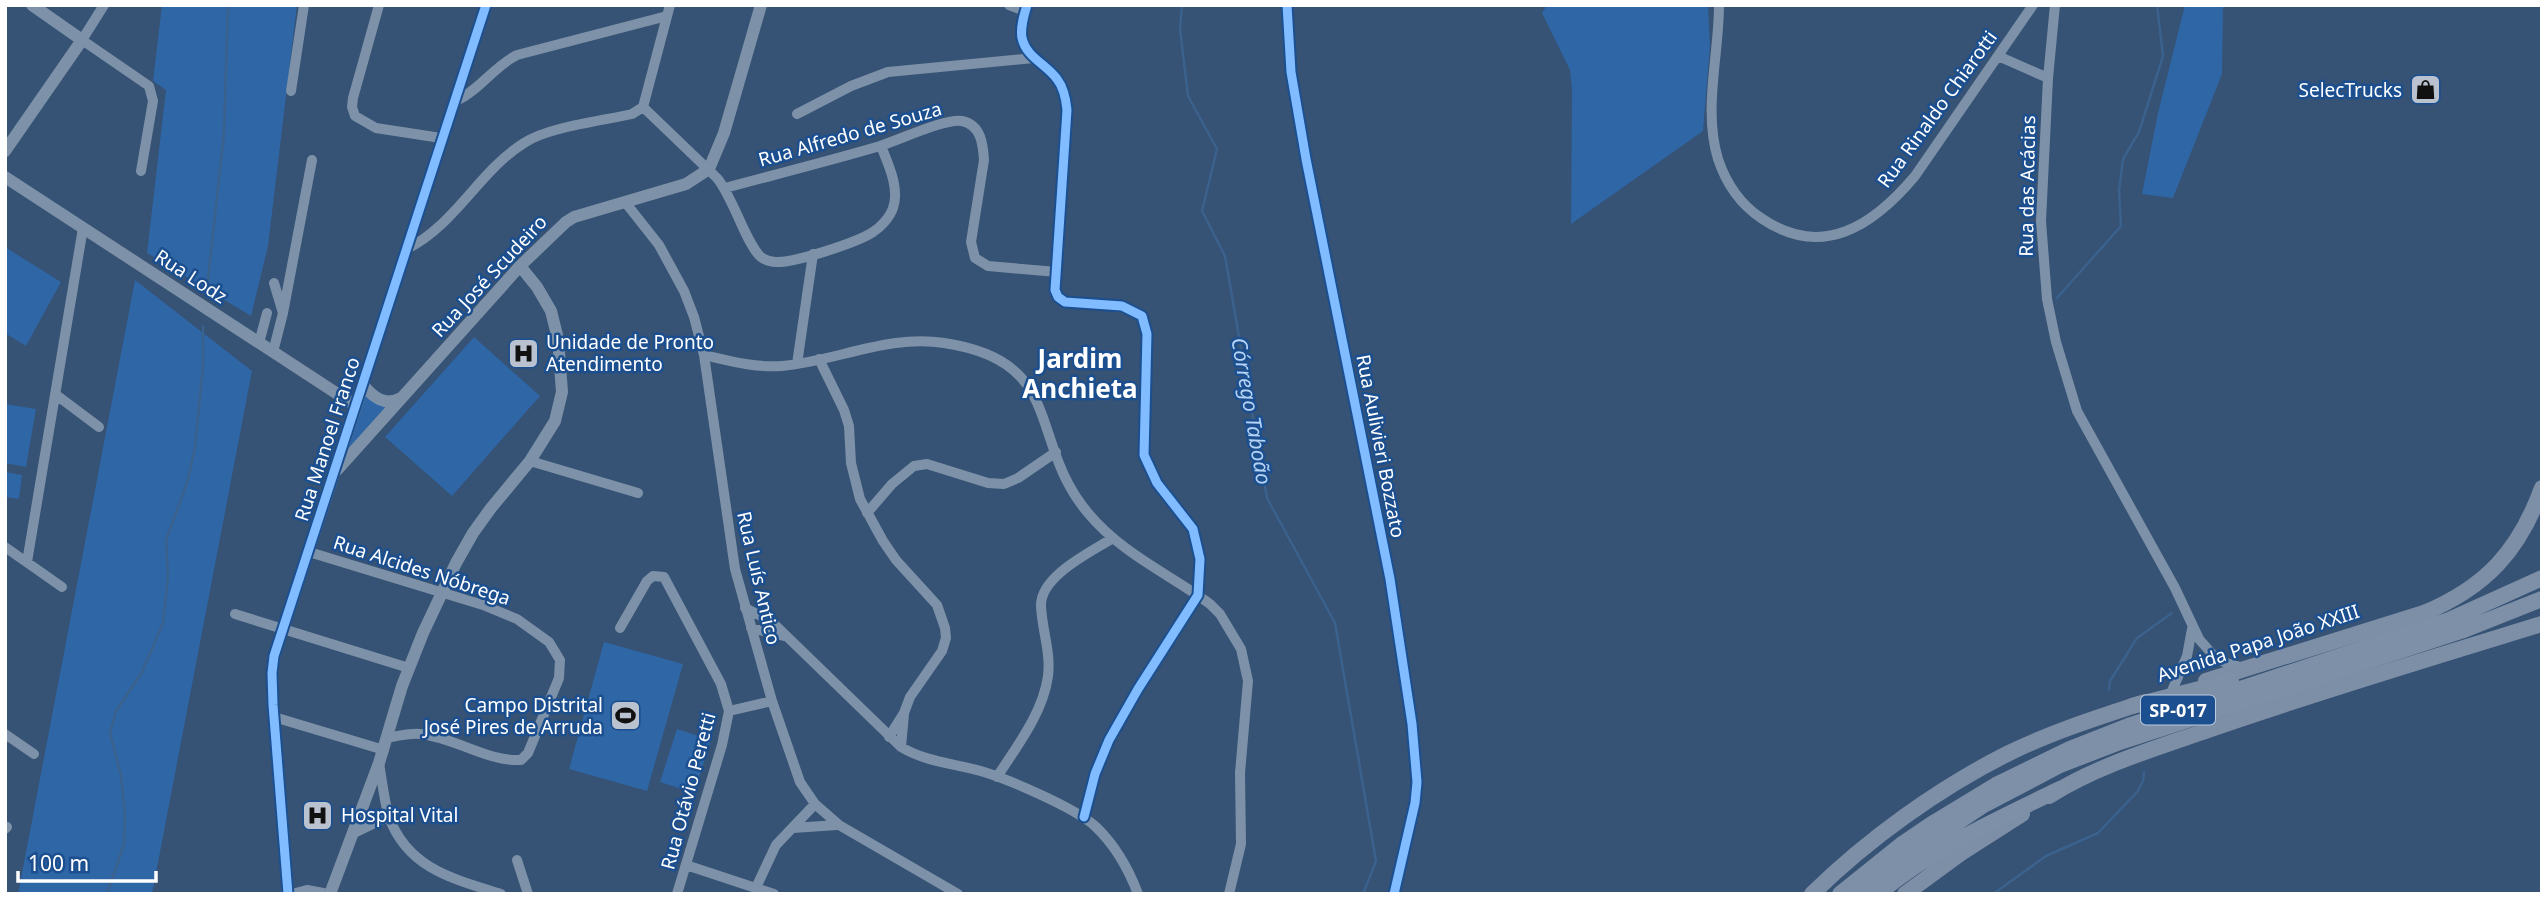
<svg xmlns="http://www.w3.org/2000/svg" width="2547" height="899" viewBox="0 0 2547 899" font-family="'Noto Sans',sans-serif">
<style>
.green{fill:#2f66a5}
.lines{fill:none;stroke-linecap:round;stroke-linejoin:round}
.stream{stroke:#3b618d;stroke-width:2.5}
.minor{stroke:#7d92a8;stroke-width:10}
.tertiary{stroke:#7d92a8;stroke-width:12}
.primary{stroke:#7d8ea7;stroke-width:16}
.trunk{stroke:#7e90a7;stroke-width:16}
.cycleway-casing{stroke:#1b4f8f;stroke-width:13}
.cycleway{stroke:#80bcff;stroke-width:9}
.labels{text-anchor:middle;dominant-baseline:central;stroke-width:5;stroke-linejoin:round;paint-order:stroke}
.shield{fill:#1b4f8f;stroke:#bbcadd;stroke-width:2}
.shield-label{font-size:18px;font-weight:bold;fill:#fff}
.poi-label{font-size:19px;fill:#fff;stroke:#1b4f8f;text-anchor:end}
.street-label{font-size:19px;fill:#fff;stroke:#1b4f8f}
.water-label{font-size:21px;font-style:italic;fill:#b5d3f5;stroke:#1b4f8f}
.district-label{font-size:26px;font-weight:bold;fill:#fff;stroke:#1b4f8f}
</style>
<rect width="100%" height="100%" fill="#365274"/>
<path class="green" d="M162,5H297L268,246L251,316L147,253L166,90L153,81Z
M1547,5H1708L1710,46L1703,131L1571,224L1572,90L1570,70L1542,13Z
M2185,5H2225L2223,8L2222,74L2173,198L2142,194L2158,113Z
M5,247L61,282L26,346L5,333Z
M135,280L252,371L152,894H18Z
M474,337L540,396L452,496L385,437Z
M363,394L390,407L347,452Z
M5,404L36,409L26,467L5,463Z
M5,472L22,475L19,499L5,497Z
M604,642L683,664L647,791L569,769Z
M677,729L711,740L694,793L660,782Z"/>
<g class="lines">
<path class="stream" d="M1182,5L1180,29L1188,96L1217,149L1202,211L1225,256L1267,498L1335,623L1376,861L1363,894
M207,289L224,132L228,5
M2057,298L2121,226L2119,191L2123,159L2139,132L2163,56L2157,5
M2109,690L2110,681L2137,638L2172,613
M107,894L124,844L125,815L121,775L110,733L116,711L142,672L163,623L168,577L166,540L187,483L195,447L203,366V326
M1993,894L2046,856L2098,833L2138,791L2143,781L2144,772"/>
<path class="minor" d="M104,5L82,40L149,86L153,101L141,171
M379,5L353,98L352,107L355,116L376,128L441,138
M1009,5L1025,11
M1027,5C1024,15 1020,28 1022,38C1026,57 1046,64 1057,79C1064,88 1066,99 1067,110L1055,290L1058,297L1065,302L1122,306L1142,316L1147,334L1144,455L1157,483L1193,529L1200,559L1198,595L1138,689L1109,740L1095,774L1084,817
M1287,5L1291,72L1306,159L1390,579L1412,724L1417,782L1415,803L1394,894
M1719,5C1719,55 1703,110 1718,159C1726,183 1740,204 1761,218C1822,260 1873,226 1915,176L2033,5
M2055,5L2048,78L2041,221L2047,299L2056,342L2077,411L2175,588L2199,639L2213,655L2226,663L2244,668
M1998,56L2048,78
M291,91L304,5
M456,101C480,90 493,67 517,55L667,16
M643,107L717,178C733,197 747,246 761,257C765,260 771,262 776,262C795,263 858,242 873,232C881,227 890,217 893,208C900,188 888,164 881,146
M643,107L670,5
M797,114L851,86L888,72L1034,58
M725,188C777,174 829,161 880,146C899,140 946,118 962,121C981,125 983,144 984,160L971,242L975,258L988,266L1057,272
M625,202L659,245L684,291L694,317L704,355L735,569L772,701L800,782L815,804L839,825L958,894
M405,250C455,226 478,172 524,143C548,127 602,121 632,114L643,107
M283,313L312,160
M259,343L267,313
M273,352L283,313L274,283
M704,355C730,361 755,368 782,366C836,361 890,334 944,343C1067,361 1027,441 1088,513C1121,553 1169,574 1210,604L1220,614L1241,649L1248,681L1240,773L1241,844L1229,894
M819,359L844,410L849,426L851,463L860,499L883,541L896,560L937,605L945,628L946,638L942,651L910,697L904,713L889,737
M797,364L813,254
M363,385L486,5
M55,394L99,427
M530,461L638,493
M867,513L892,484L914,466L927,464L988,483L1004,484L1018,478L1056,452
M5,547L62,587
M309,552L483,605L517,619L549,642L560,660L559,678L528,753L521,760C487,762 454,737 420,734C409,733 398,736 387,738
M27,562L83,228
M745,608L771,621L901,747C928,763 955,763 984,772C1010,780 1075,808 1095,826C1114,844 1129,870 1138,894
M235,614L409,668
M620,628L647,581L653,576L664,577L721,684L729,711L722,745L677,894
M751,628L784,636
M2171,693L2187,656L2192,629
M729,711L772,701
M274,717L384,750
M5,734L34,754
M901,747L904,714
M379,763C382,780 384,800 389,817C408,869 454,879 501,894
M997,777C1017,746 1043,713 1048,676C1051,652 1042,630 1041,606C1040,576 1091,552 1113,538
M793,828L837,825
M5,829L7,827
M352,834L389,816
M517,860L528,894
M686,865L774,894
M753,894L776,845L815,804"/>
<path class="tertiary" d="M5,151L82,40L32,5
M5,177L356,406
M363,385C373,397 385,407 401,398
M337,470L520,266L566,222L574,217L686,184L709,169L724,133L761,5
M288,894L273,705L272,673L274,656L363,385
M296,894L307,891L323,894
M330,894L379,763L402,686L423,633L456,563L473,533L491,508L530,461L555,421L562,392L558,339L551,311L537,287L520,266"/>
<path class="primary" d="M2206,681L2424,613C2486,587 2519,551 2542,488
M2049,796C2098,765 2157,748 2211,729C2321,691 2431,658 2542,624
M1812,894C1868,839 1939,788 2009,753C2052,732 2099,717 2145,702
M1905,894L1961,853L2022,814"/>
<path class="trunk" d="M2132,706L2231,681
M1840,894L1901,845L1935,822L1996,785L2070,749L2131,725L2449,620L2542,578
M1860,894L1905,857L1982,806L2060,765L2117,743L2461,631L2542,599
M1878,894C1933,848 1996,820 2060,789"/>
<defs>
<path id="cycleway" d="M1027,5C1024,15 1020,28 1022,38C1026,57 1046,64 1057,79C1064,88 1066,99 1067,110L1055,290L1058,297L1065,302L1122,306L1142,316L1147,334L1144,455L1157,483L1193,529L1200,559L1198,595L1138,689L1109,740L1095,774L1084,817
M1287,5L1291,72L1306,159L1390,579L1412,724L1417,782L1415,803L1394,894
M288,894L273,705L272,673L274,656L486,5"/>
</defs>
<use href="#cycleway" class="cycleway-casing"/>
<use href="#cycleway" class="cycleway"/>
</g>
<defs>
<symbol id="shop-square" viewBox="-11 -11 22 22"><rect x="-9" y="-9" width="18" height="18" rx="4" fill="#b9c2ce" stroke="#1b4f8f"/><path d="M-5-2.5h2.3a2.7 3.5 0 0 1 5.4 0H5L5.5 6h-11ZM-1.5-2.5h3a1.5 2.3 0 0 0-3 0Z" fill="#111"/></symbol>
<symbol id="hospital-square" viewBox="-11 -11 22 22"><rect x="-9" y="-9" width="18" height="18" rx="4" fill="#b9c2ce" stroke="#1b4f8f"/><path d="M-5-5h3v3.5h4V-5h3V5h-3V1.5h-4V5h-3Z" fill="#111"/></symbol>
<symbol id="stadium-square" viewBox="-11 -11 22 22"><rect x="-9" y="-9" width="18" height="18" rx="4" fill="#b9c2ce" stroke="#1b4f8f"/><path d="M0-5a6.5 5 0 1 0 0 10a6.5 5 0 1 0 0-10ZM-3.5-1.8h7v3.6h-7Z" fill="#111"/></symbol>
</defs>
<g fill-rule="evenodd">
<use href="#shop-square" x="2408" y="72" width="35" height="35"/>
<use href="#hospital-square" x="506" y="336" width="35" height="35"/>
<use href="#stadium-square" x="608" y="698" width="35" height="35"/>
<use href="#hospital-square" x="300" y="798" width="35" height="35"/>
</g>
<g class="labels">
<rect class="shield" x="2141" y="695.5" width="74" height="29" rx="5"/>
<g class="shield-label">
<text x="2178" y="710">SP-017</text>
</g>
<g class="poi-label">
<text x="2402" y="90">SelecTrucks</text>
<text x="546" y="342" text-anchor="start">Unidade de Pronto<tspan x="546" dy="22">Atendimento</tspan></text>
<text x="603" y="705">Campo Distrital<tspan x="603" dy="22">José Pires de Arruda</tspan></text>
<text x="341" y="815" text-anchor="start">Hospital Vital</text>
</g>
<g class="street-label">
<text transform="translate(1937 109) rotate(-54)">Rua Rinaldo Chiarotti</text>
<text transform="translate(850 134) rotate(-16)">Rua Alfredo de Souza</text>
<text transform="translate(2027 186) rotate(-89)">Rua das Acácias</text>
<text transform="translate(191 276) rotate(33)">Rua Lodz</text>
<text transform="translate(489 276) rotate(-47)">Rua José Scudeiro</text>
<text transform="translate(327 439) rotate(-72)">Rua Manoel Franco</text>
<text transform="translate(1381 446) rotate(79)">Rua Aulivieri Bozzato</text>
<text transform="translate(422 570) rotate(18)">Rua Alcides Nóbrega</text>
<text transform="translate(759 578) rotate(77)">Rua Luís Antico</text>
<text transform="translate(2258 643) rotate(-18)">Avenida Papa João XXIII</text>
<text transform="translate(688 791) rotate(-75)">Rua Otávio Peretti</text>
</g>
<g class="water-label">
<text transform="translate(1252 411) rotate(80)">Córrego Taboão</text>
</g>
<g class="district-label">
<text x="1080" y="358">Jardim<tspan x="1080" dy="30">Anchieta</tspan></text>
</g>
</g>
<rect width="2547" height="899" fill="none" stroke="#ffffff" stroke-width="14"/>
<path d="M18 871v10h138v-10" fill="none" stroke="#ffffff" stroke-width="3.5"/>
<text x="28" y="871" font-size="21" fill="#ffffff" stroke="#1b4f8f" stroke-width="5" paint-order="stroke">100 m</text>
</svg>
